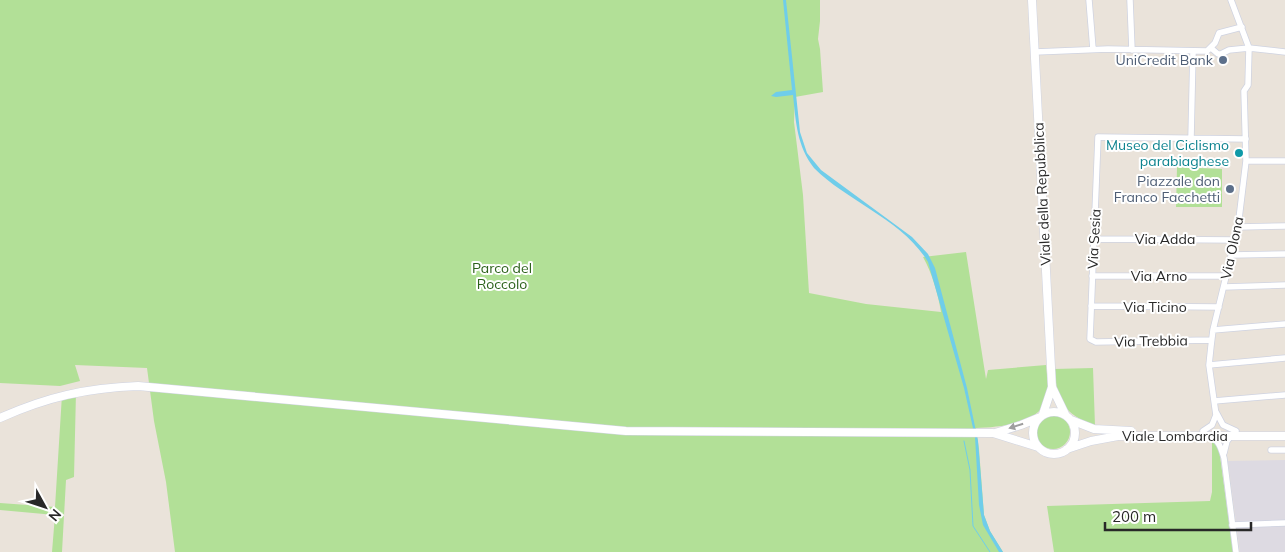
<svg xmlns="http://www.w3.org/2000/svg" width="1285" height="552" viewBox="0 0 1285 552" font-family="Mulish,sans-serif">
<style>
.industrial{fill:#dddae2}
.green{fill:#b2e097}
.water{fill:#6fcdea}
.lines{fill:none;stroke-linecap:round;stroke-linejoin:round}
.stream{stroke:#6fcdea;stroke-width:1}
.street-casing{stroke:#cfd3e1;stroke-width:7}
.secondary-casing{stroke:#cfd3e1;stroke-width:9}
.street{stroke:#fff;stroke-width:5.5}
.secondary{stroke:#fff;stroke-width:8}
.oneway{fill:#9e9e9e}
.service-dot{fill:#5c6f8a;stroke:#fff;stroke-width:2}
.culture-dot{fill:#0f9aa8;stroke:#fff;stroke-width:2}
.labels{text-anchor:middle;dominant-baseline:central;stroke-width:4;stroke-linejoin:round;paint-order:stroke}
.service-label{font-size:14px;fill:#4e5e75;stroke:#fff;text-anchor:end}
.culture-label{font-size:14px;fill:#0d838f;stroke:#fff;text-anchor:end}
.street-label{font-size:14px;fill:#282828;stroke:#fff}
.park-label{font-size:14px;fill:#2c621b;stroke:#fff}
</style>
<rect width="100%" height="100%" fill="#eae3da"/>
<path class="industrial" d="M1285,460V552H1240L1228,461Z"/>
<path class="green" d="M0,0H820V21L818,39L820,49L823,92L795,97L794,122L803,195L809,293L866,304L941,312C938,294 932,273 923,257L966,252L986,379L988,370L1046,365C1047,376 1050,389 1046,400C1038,425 998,427 976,428L979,449L984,515L990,531L1003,552H175L166,482L154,421L147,368L75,365L80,381L60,386L0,383Z
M1177,167L1222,169V207H1176Z
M1093,368L1095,426C1063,413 1058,402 1054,369Z
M76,392L74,477L66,480L62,552H52L55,515L0,510V503L55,507L62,395Z
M1036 432a17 17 0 1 1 34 0a17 17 0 1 1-34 0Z
M1212,442L1218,444L1220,456L1233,552H1054L1047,506L1210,501L1212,492Z"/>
<path class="water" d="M783,0H786L800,132L807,153L821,170L912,237L928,254L935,268L967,388L978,441L984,515L990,531L1003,552H999L983,525L979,505L975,437L964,388L928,262C903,220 848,202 814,168C797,146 796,123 793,95L776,97L771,96L776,92L792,90Z"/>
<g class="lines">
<path class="stream" d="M964,441L970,470L973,526L990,552"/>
<defs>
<path id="street" d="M1089,0L1093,49
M1130,0L1132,50
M1211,48L1218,54H1221L1229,50L1249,48L1285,52
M1035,52L1108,49L1207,51L1215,43L1219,33L1242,27
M1191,138L1193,52
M1246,161H1285
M1238,227L1285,226
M1094,239L1236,240
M1232,255L1285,254
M1092,276H1226
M1224,287L1285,285
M1091,306L1219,307
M1213,330L1285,324
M1211,340L1096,342L1090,339L1098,137L1246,139
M1209,365L1285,358
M1214,401L1285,395
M1216,412L1223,425L1236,431
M1203,431L1212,425L1216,415L1209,365L1211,346L1213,330L1238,227L1246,161L1244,91L1248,85L1249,48L1231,0
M1209,436C1219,440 1221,448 1224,458L1236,552
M1271,450H1285
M1224,453L1227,441L1231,436
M1232,525L1285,523"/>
<path id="secondary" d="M1032,0L1052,387L1043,414
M1052,387L1065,414
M1033 433a21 21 0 1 1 42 0a21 21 0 1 1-42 0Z
M0,418C47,397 86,388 138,386L626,431L993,433L1038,447
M1071,420L1094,429L1131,431
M995,433L1021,425L1038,418
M1067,449L1091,441L1118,436H1285"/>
</defs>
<use href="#street" class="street-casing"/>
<use href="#secondary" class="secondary-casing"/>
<use href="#street" class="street"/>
<use href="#secondary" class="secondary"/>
</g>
<defs><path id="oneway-solid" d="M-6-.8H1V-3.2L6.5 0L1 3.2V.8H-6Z" transform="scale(1.25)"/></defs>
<use class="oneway" href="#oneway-solid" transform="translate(1016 426) rotate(163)"/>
<g class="service-dot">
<circle cx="1223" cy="60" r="5"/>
<circle cx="1230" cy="189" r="5"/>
</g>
<circle class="culture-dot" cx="1239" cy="153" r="5"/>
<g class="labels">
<g class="service-label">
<text x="1213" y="60">UniCredit Bank</text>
<text x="1220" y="181">Piazzale don<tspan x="1220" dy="16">Franco Facchetti</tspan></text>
</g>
<g class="culture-label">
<text x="1229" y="145">Museo del Ciclismo<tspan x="1229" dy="16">parabiaghese</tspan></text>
</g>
<g class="street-label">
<text transform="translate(1042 194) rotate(-93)">Viale della Repubblica</text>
<text transform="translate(1094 239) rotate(-87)">Via Sesia</text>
<text x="1165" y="239">Via Adda</text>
<text transform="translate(1232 248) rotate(-78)">Via Olona</text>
<text x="1159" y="276">Via Arno</text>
<text x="1155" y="307">Via Ticino</text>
<text transform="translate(1151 341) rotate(-1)">Via Trebbia</text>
<text x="1175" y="436">Viale Lombardia</text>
</g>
<g class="park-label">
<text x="502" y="268">Parco del<tspan x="502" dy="16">Roccolo</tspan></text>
</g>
</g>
<g transform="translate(45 507) rotate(130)" stroke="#ffffff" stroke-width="4" paint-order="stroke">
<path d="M0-4L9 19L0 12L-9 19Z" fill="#282828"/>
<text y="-8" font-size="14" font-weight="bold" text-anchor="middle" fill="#282828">N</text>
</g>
<path d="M1105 522v8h146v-8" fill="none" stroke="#282828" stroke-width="2.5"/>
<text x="1112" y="522" font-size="15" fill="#282828" stroke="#ffffff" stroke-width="4" paint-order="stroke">200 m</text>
</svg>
